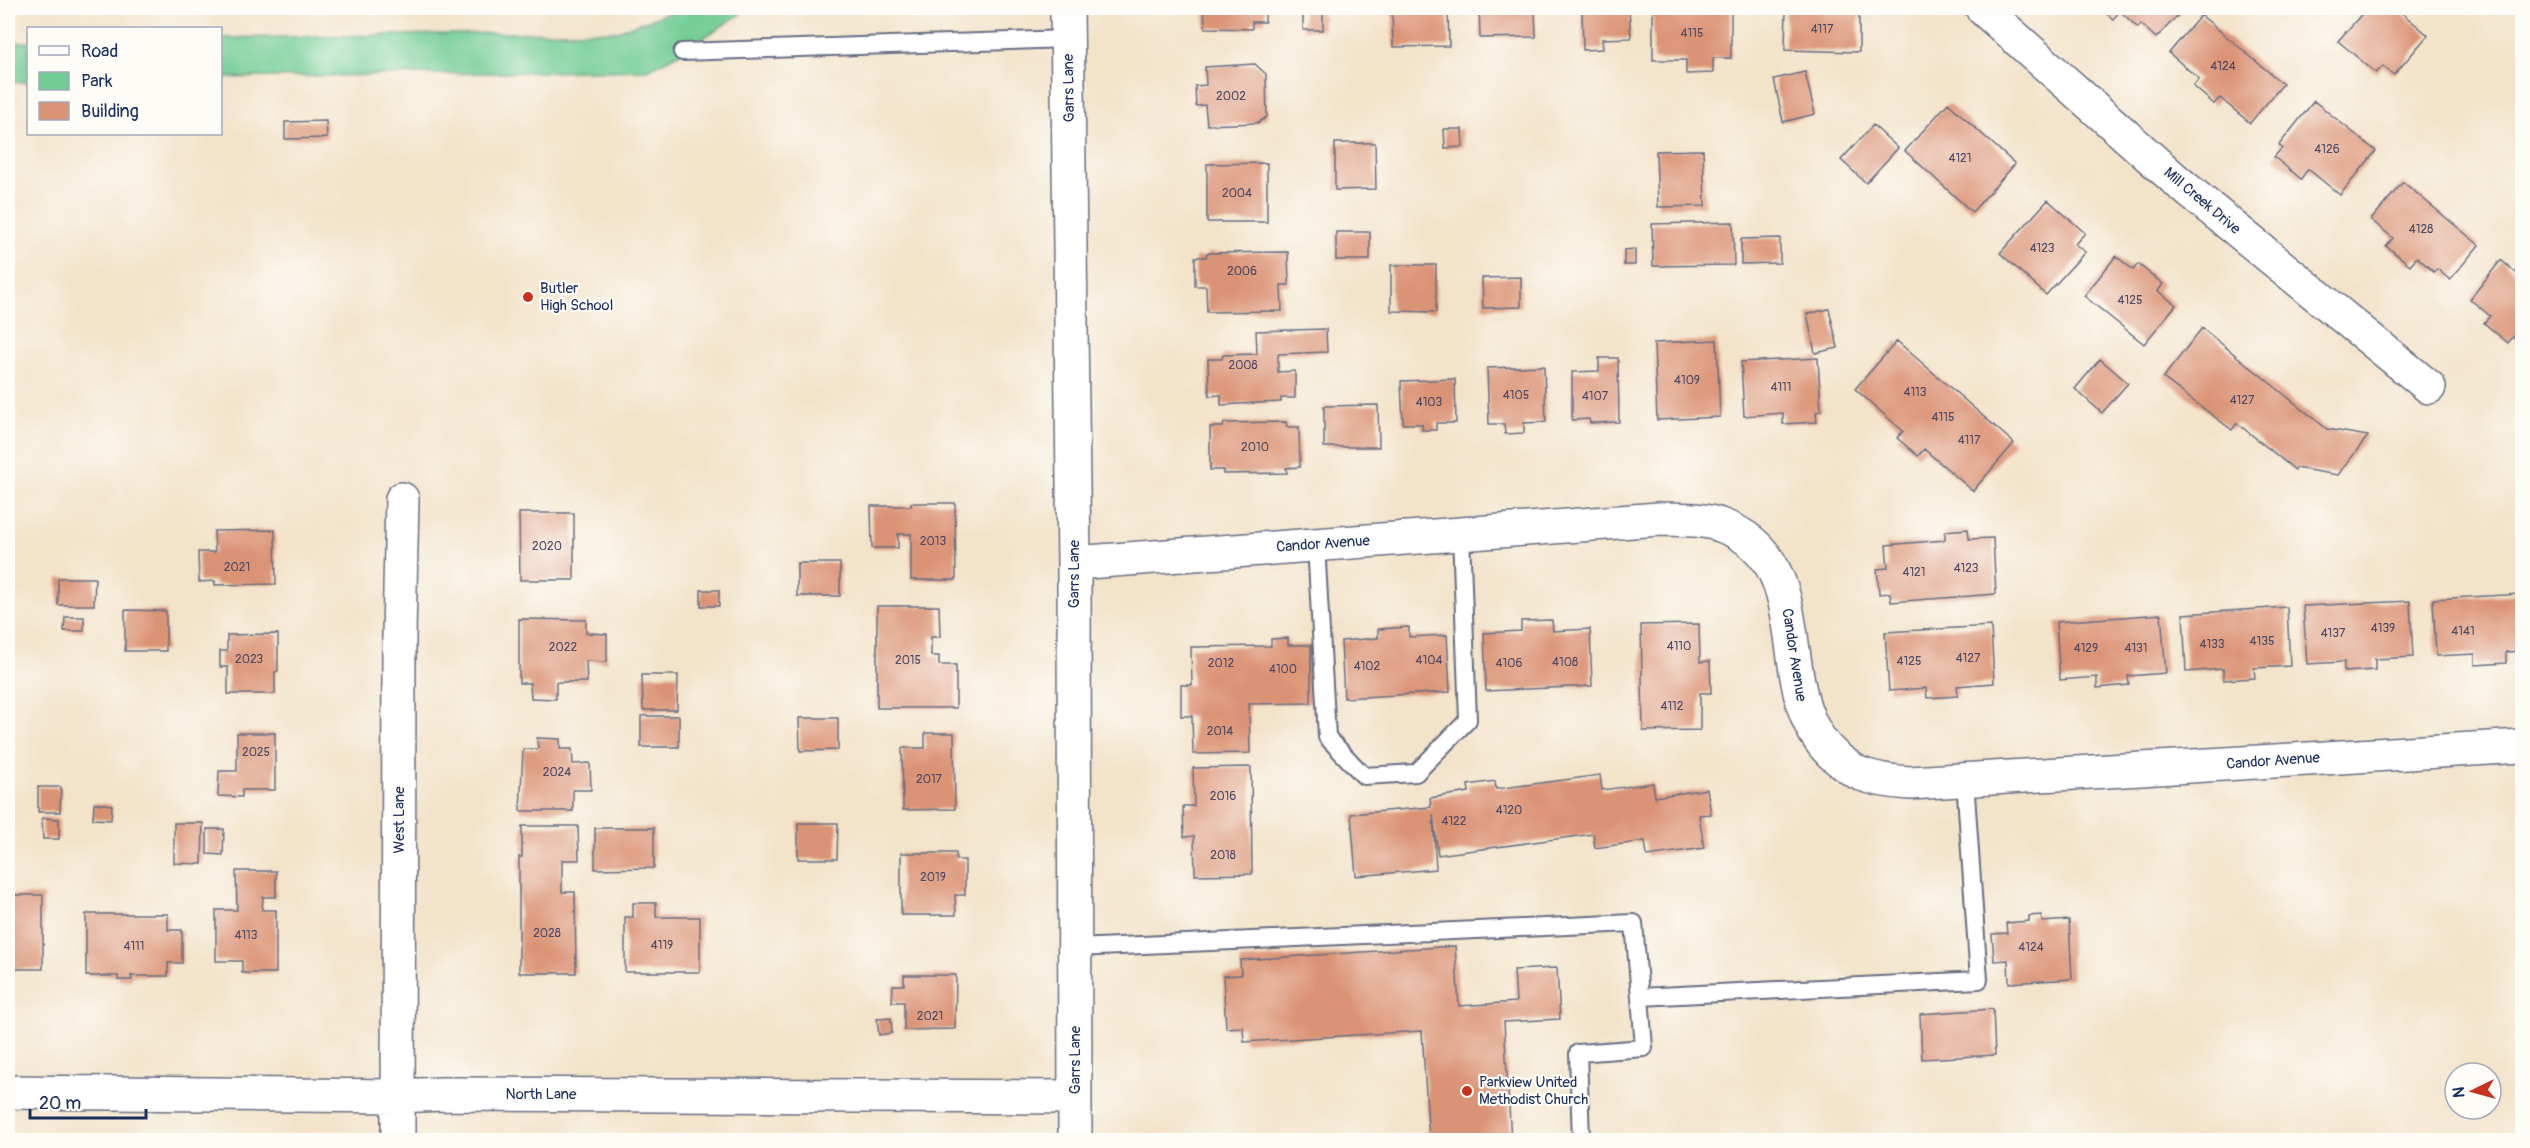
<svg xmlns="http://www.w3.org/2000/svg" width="2530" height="1148" viewBox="0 0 2530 1148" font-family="Pangolin,sans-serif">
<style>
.green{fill:#71cc93;stroke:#467e78;stroke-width:1.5}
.building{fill:#db9375}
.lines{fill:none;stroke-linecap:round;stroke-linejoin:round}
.service-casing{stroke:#676e83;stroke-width:20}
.minor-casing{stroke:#676e83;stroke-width:36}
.service{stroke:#fff;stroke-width:16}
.minor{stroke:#fff;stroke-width:33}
.poi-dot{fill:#c8321e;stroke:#fdfcf7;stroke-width:2}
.labels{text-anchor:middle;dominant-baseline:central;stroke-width:4.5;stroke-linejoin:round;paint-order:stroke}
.number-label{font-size:12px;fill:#4b4864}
.street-label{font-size:15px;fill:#1b2f5e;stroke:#fdfcf7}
.poi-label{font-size:15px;fill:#1b2f5e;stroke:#fdfcf7;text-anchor:start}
</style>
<rect width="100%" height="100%" fill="#fdfcf7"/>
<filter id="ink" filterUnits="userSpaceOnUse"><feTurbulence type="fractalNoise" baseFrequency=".0167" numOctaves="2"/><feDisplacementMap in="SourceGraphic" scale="12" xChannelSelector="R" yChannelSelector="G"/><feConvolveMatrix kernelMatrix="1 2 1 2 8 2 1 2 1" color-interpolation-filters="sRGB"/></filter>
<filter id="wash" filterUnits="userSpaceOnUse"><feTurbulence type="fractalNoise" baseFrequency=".008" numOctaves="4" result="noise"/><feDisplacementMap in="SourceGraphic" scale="24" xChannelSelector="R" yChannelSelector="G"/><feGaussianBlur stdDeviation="1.35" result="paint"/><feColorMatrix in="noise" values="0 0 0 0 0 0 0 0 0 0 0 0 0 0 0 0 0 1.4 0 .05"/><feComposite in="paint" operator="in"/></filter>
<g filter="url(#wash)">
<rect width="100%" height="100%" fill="#f3e3c9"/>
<path class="green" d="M683,8H745L739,15L682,52L647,70L221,78L220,38L617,31Z
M28,42V82L8,83V43Z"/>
<g id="blocks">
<path class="building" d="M1204,8H1265V22H1252V29L1205,28Z
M1303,8H1323V30H1303Z
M1392,8H1448L1449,46L1393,47Z
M1479,8H1535L1536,37L1480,38Z
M1582,8H1629L1631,38L1602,39L1603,49L1583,50Z
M1653,8H1731V58H1713V73L1686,74V60H1653Z
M1786,8H1859V52L1785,50Z
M2100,8H2185L2156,38L2141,24L2138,28L2120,11L2113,19Z
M2367,8H2396L2428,35L2394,75L2383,66L2376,73L2338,41Z
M2201,15L2283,84L2250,123L2220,98L2214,104L2193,86L2199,79L2169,53Z
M1255,64L1266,74L1267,117L1257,123L1207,125L1205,105L1196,106L1195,86L1206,85L1205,67Z
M1805,72L1815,114L1783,122L1774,79Z
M2314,101L2376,151L2340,195L2308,169L2301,179L2274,157L2282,148L2279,145Z
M1948,103L2015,164L1972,212L1905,151Z
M326,121L327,138L285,139V122Z
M1873,125L1898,148L1866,183L1841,160Z
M1444,129H1462L1463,147L1445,148Z
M1335,143H1375L1376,189L1335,190Z
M1703,150L1705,206L1658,207L1656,151Z
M1267,163V222H1207V164Z
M2403,182L2479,245L2450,280L2437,269L2434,272L2417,257L2410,265L2386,246L2393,238L2371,220Z
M2048,200L2085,233L2075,244L2085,252L2046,295L2000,253Z
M1733,222L1734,265L1653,266L1652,224Z
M1336,232H1370V260H1336Z
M1780,238V263L1741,264V239Z
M1635,249V265H1624V250Z
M1288,252L1289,285H1281L1282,311L1207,312L1206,286H1195V257H1206L1207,253Z
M2116,256L2133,270L2138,264L2163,284L2158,291L2176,305L2144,344L2084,296Z
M2501,260L2522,278V343L2514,336L2508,343L2484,323L2490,316L2470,299Z
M1391,265H1436V312L1391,311Z
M1521,277V307L1483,308L1482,278Z
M1829,309L1838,348L1815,353L1807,314Z
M2202,328L2327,429L2368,436L2338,475L2296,468L2295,470L2237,423L2232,430L2163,378Z
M1326,329L1327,352L1278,354V372L1295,371V398H1281V402L1221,405V395L1209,396L1208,359H1222L1223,355L1257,354L1256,331Z
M1717,340L1720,417L1657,420L1654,343Z
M1897,341L2014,443L1973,491L1924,449L1918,456L1897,438L1903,431L1855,389Z
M1599,358H1618L1619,422L1590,423L1589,419L1572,420V372L1599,371Z
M1818,358L1821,411L1816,412L1817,422L1783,424V413L1744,416L1741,362Z
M2100,359L2128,383L2102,413L2075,389Z
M1544,366L1546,422L1524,423V433L1505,434L1504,424H1489L1487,368Z
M1455,379L1456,423H1436V430H1422V424H1403L1401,381Z
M1378,405L1379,447H1324V406Z
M1286,422L1287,427H1299L1300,467L1286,468L1287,473L1223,474V470H1210V427H1223L1224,423Z
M911,503H955L956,580H911V534H898V548H872L871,506H911Z
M519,513H574V580H520Z
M1968,529L1969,539L1993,538L1996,594L1891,602L1890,593L1879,594L1877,569L1888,568L1886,545L1945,540V531Z
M275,530L276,584L215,585V581L199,582L198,552H215L214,531Z
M797,563H840V596H797Z
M58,578H95L94,605H58Z
M701,590H719V606H701Z
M2522,594V651L2506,652V663L2475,665V654L2436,656L2433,599Z
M2410,601L2413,657L2375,659V670L2344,672V662L2307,664L2303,606Z
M877,606H939L940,637H931V656H939V665H956V708H877Z
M2287,607L2290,666L2254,668L2255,678L2223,680V669L2186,672L2183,614Z
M125,610L166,611V651H125Z
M2161,614L2166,673L2128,676L2129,685L2097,688V677L2060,680L2056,622Z
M65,617H84V631H64Z
M519,619L586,620V633L607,634V662L586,661L587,682H556V699L531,698L530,683H519Z
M1552,620L1553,631L1590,629L1592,686L1486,691L1484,633L1521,631V621Z
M1699,624L1700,662L1710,661L1711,693H1700V730L1643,731L1641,625Z
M1991,626L1994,683L1957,686L1958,696L1927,698L1926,688L1889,691L1885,632Z
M1409,627V637L1447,635L1450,692L1344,698L1341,641L1378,638V629Z
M278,634V671L275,672V694H228V667H220V651H227V635Z
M1288,638V645H1311V703L1249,704L1250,753L1193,754L1192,716H1181V685H1192L1191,647L1271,646V639Z
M642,675H678L677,710H643Z
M641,716H679V747H641Z
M799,718H838V750L800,751Z
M237,733H275V790H242V797L218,796L219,771H237Z
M925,733H954L955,809L903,810L902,748H925Z
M537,738L560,739V749H572L573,764L590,763L591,790H573V811H520L523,749H538Z
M1251,767L1252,874L1195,875L1194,836L1184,837L1183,806H1194L1193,768Z
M1600,775L1602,790L1653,783L1655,797L1707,789L1711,814L1699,815L1704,848L1647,856L1645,841L1595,848L1593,834L1438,855L1433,815L1436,869L1356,876L1351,814L1431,807L1430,798L1469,792L1468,785L1495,781L1496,789Z
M38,787H61L60,812H38Z
M94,803L112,805L111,820L93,819Z
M42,818L59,819V839H43Z
M174,823H203L202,864L174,863Z
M798,823H838L837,859H798Z
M522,826H578L579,860H562V892H575L576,973H519V857H522Z
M595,828H654V868L595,869Z
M207,829H224L223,855L207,854Z
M901,853H956V860H965V895H955L956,915H901Z
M236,871H276V897H263L262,910H276V973H242V961H216V910H237Z
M8,895H43V969H8Z
M633,903H656V917H700V972H625V917H633Z
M86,914H168V930H182V963H168V976H131L132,980H118V976H86Z
M2041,915L2042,922L2069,920L2072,979L2009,983L2008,960L1994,961L1992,934L2007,933L2006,923L2029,921V916Z
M1455,946L1459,1006L1516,1002L1514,970L1557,968L1560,1019L1504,1022L1511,1140H1429L1422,1031L1244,1042L1243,1027L1226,1028L1223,976L1241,975L1240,960Z
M904,975H956L955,1029L904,1030V1002H892L893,985H904Z
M1993,1009L1995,1055L1922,1059L1920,1014Z
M891,1018L892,1033L879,1035L877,1019Z"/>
</g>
</g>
<g filter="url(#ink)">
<use href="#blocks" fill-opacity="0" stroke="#676e83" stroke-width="1.5"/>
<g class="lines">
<defs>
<path id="service" d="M682,52L1067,39
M1316,545L1327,737L1364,776L1416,773L1468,720L1461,534
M1075,948L1634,923L1640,997
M1581,1140L1578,1053L1644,1048L1640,997L1979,980L1965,780"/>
<path id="minor" d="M1067,8L1074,563L1075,1140
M1982,8L2178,182L2429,387
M1074,563L1659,519C1681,520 1702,518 1723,526C1827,564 1761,705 1842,762C1848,766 1854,772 1861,774C1877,780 1894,782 1910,783L2522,746
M8,1092L398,1096L442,1094L1075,1097
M398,1140L399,637L402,499"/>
</defs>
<use href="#service" class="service-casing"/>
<use href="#minor" class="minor-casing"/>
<use href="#service" class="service"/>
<use href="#minor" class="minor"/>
</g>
</g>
<g class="poi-dot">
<circle cx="528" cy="297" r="6"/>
<circle cx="1467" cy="1091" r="6"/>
</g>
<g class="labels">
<g class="number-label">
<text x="1822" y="29">4117</text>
<text x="1692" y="33">4115</text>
<text x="2223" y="66">4124</text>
<text x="1231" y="96">2002</text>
<text x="2327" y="149">4126</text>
<text x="1960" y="158">4121</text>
<text x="1237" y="193">2004</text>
<text x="2421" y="229">4128</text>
<text x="2042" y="248">4123</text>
<text x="1242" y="271">2006</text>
<text x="2130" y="300">4125</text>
<text x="1243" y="365">2008</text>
<text x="1687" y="380">4109</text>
<text x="1781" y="387">4111</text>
<text x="1915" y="392">4113</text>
<text x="1516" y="395">4105</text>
<text x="1595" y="396">4107</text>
<text x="2242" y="400">4127</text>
<text x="1429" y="402">4103</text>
<text x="1943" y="417">4115</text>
<text x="1969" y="440">4117</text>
<text x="1255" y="447">2010</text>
<text x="933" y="541">2013</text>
<text x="547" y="546">2020</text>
<text x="237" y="567">2021</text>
<text x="1966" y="568">4123</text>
<text x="1914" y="572">4121</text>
<text x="2383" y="628">4139</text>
<text x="2463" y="631">4141</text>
<text x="2333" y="633">4137</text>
<text x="2262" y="641">4135</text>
<text x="2212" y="644">4133</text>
<text x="1679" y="646">4110</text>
<text x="563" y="647">2022</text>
<text x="2086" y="648">4129</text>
<text x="2136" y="648">4131</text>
<text x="1968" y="658">4127</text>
<text x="249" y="659">2023</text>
<text x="908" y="660">2015</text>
<text x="1429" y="660">4104</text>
<text x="1909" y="661">4125</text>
<text x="1565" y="662">4108</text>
<text x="1221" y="663">2012</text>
<text x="1509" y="663">4106</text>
<text x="1367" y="666">4102</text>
<text x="1283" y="669">4100</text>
<text x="1672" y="706">4112</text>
<text x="1220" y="731">2014</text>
<text x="256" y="752">2025</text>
<text x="557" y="772">2024</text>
<text x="929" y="779">2017</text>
<text x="1223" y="796">2016</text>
<text x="1509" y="810">4120</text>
<text x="1454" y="821">4122</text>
<text x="1223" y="855">2018</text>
<text x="933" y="877">2019</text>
<text x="547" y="933">2028</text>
<text x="246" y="935">4113</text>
<text x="662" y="945">4119</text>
<text x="134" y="946">4111</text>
<text x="2031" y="947">4124</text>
<text x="930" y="1016">2021</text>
</g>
<g class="street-label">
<text transform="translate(1069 88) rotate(-91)">Garrs Lane</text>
<text transform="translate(2202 201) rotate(40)">Mill Creek Drive</text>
<text transform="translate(1323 544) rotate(-4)">Candor Avenue</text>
<text transform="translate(1074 574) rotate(-90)">Garrs Lane</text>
<text transform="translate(1794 655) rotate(81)">Candor Avenue</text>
<text transform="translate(2273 761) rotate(-4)">Candor Avenue</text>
<text transform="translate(399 820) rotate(-90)">West Lane</text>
<text transform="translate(1075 1060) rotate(-90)">Garrs Lane</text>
<text x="541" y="1094">North Lane</text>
</g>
<g class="poi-label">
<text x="540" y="288">Butler<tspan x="540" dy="17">High School</tspan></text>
<text x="1479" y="1082">Parkview United<tspan x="1479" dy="17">Methodist Church</tspan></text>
</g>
</g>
<rect width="2530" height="1148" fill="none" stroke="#fdfcf7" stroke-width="30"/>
<rect x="27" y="27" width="195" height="108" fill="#fdfcf7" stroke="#a3aaba" stroke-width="1.5"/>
<rect x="39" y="46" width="30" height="9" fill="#ffffff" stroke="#a3aaba" stroke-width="1.5"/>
<text x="81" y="57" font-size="18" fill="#1b2f5e">Road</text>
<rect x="39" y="72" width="30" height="18" fill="#71cc93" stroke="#a3aaba" stroke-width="1.5"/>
<text x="81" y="87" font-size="18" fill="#1b2f5e">Park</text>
<rect x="39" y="102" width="30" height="18" fill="#db9375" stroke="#a3aaba" stroke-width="1.5"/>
<text x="81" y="117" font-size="18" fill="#1b2f5e">Building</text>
<g transform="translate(2473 1091) rotate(265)"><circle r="28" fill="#fdfcf7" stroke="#a3aaba" stroke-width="1.5"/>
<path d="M0-4.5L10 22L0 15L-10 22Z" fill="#c8321e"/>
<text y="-9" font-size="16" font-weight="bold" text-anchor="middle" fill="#1b2f5e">N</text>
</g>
<path d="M30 1109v9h116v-9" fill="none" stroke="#1b2f5e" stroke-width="3"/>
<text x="39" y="1109" font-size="18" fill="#1b2f5e" stroke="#fdfcf7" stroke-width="4.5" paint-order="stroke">20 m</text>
</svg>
